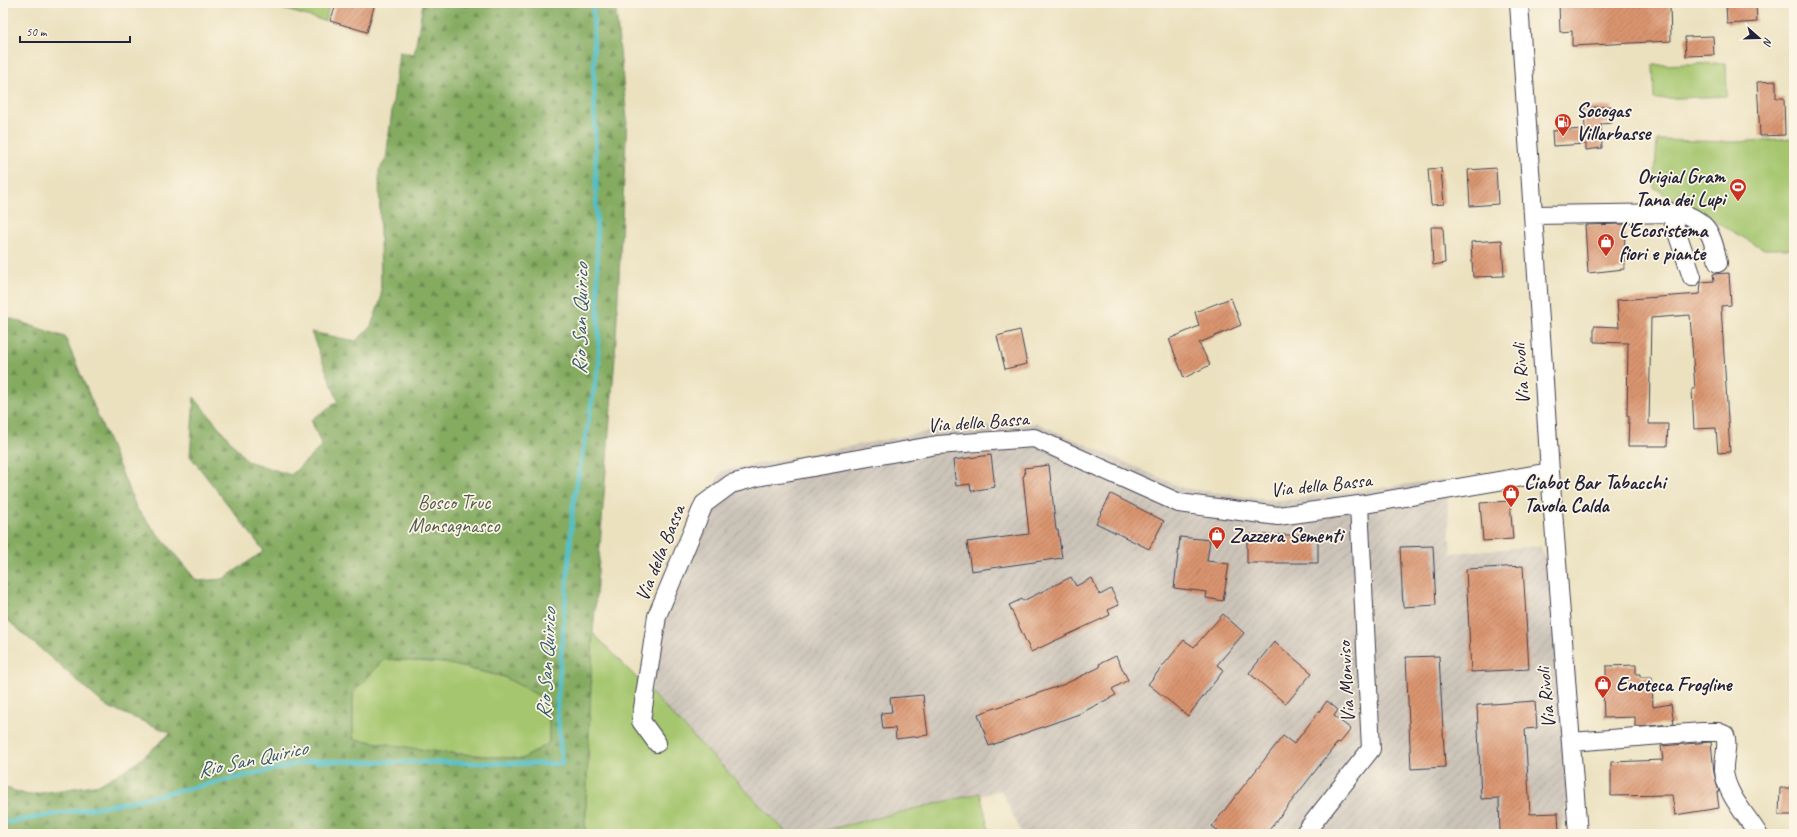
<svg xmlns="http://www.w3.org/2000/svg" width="1797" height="837" viewBox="0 0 1797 837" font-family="Caveat,sans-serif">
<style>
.industrial{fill:url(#industrial-furrows)}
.green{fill:#a5c66e;stroke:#647454}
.forest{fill:url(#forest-firs);stroke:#53664e;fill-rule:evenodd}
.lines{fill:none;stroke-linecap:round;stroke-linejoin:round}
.stream{stroke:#52c0c9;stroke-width:4.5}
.building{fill:url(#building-hatch)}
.minor-casing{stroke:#403f4f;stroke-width:20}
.minor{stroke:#fff;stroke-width:18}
.labels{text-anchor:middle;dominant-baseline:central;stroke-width:3.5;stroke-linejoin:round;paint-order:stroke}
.poi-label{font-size:20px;font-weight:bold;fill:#22223b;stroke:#fcf5e5;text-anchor:start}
.street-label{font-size:20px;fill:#22223b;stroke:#fcf5e5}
.park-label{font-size:20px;fill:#505b4d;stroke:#fcf5e5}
.water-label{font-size:21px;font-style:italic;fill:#33596d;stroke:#fcf5e5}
</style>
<defs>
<pattern id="industrial-furrows" width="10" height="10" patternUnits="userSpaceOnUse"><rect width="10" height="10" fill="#cbc3b8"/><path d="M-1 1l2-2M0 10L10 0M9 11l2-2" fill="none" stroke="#aea79f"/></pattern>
<pattern id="forest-firs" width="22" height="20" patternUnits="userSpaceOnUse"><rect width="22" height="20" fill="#84ab61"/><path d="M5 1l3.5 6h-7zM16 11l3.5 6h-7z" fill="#6c8b51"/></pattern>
<pattern id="building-hatch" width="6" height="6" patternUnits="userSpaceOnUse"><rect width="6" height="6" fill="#da946f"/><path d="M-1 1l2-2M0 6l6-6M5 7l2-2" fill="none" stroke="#b0785c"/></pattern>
</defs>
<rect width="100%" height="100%" fill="#fcf5e5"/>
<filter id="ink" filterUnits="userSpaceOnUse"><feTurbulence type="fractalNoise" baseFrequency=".025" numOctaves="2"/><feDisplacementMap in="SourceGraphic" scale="8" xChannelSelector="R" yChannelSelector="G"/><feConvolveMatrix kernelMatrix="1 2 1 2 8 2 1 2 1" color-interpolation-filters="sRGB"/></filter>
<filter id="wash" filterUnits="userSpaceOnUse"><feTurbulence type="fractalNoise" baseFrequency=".012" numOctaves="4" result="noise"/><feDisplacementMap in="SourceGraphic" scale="16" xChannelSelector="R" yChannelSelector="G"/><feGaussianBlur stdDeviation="0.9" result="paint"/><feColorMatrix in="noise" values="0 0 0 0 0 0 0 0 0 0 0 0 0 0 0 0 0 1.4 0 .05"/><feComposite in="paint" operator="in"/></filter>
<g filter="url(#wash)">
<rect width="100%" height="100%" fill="#ebe1bf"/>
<path class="industrial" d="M1037,423L1183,488L1279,501L1446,479L1451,553L1540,546L1573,617L1577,733L1561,834H1022L1001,790L908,816L853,834H761L642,750L665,599L721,471L935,430Z"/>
<path class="green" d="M261,3H330L325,21Z
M1726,63L1727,96L1654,99L1653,65Z
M1794,138V249H1764L1654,188L1657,140L1735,142Z
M593,633L788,834L585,833Z
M385,659L445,663L504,677L549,701V743L522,759L439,752L353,739V693Z
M980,793L990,834H810Z"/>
<path class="forest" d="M423,3H615L627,119L615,357L593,633L585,833L587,834H3V787L28,795L100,784L135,764L171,733L106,706L3,616V316L65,337L137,509L197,581L223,579L264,551L190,456L194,397L247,461L291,475L322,446L311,420L338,401L311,332L356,341L371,326L381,299L379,170L386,159L399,52L414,55ZM385,659L445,663L504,677L549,701V743L522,759L439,752L353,739V693Z"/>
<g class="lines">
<path class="stream" d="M3,823L123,803L311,761L562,764L557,706L571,533L573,505L599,363L593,3"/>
</g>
<g id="blocks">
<path class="building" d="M337,3H375L367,32L330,21Z
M1559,3H1670L1671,41L1572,46V31L1560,32Z
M1726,3H1756L1757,22L1727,24Z
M1713,36L1714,55L1686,56L1685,37Z
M1776,81V98H1784L1785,135L1760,136L1757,82Z
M1611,106L1612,123L1601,124L1602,148L1586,150V144L1553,146L1552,131L1585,129L1584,108Z
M1441,168L1444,204L1431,205L1428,169Z
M1496,168L1498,204L1470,206L1468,170Z
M1625,224L1624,269L1588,273L1585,225Z
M1431,227H1443L1445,263L1433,265Z
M1502,240L1504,276L1473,277L1471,242Z
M1729,273L1731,305L1721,306L1730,452L1718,453L1716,428L1694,429L1692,389H1695L1690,315L1651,318L1649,424H1668L1667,446H1628L1629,416H1627L1628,343L1594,342V326L1619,327L1617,300L1700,294L1701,282L1714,281L1713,274Z
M1231,298L1241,325L1199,343L1210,365L1184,378L1169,339L1199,326L1195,312Z
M1020,330L1027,364L1005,369L997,336Z
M991,455L995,487L971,491L970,484L956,486L953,460Z
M1049,465L1056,530H1058L1062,558L971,571L967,542L1029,534L1023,476L1025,475L1024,468Z
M1111,494L1164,521L1149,549L1096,523Z
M1510,501L1513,539L1483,541L1480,503Z
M1247,535H1318V563H1247Z
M1180,537L1210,540L1207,561L1229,564L1223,601L1206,598L1207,592L1174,588Z
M1433,546L1436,605L1403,607L1400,547Z
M1523,566L1529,669L1471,672L1466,569Z
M1071,577L1076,586L1092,578L1100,595L1111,589L1119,605L1108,610L1110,615L1031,652L1009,605L1022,599L1023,601Z
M1223,614L1244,633L1217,665L1224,670L1188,716L1148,684L1184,640L1194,647Z
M1274,642L1312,673L1286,704L1249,673Z
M1116,656L1128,680L1112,689L1116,695L1079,714L989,746L978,714L1065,684L1100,667L1099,664Z
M1439,656L1445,767L1411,769L1406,657Z
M1636,665V674H1640V677H1652L1653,707L1671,704L1674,724L1635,727V717L1604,718L1603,690H1605V678H1606V666Z
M923,695L928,735L896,739L895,728L883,729L881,713L892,712L890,698Z
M1327,701L1338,710L1334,716L1351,729L1340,743L1338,742L1266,834H1222L1212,826L1283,736L1294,744Z
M1535,701L1537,728L1525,729L1530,814L1558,813L1559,834H1500L1499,798L1481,799L1477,705Z
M1711,742L1714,773L1719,792H1717L1719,808L1675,815L1672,795L1611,796V762L1663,760L1661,746Z
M1780,788H1794V815H1779Z"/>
</g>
</g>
<g filter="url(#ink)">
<use href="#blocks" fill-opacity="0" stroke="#403f4f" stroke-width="1"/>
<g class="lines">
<defs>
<path id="minor" d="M1519,3L1550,472L1578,834
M1670,212L1692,277
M1533,215L1681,213C1709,222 1713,236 1718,263
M1571,742L1702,732H1718L1725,735C1729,746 1723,759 1724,771C1726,794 1747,816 1758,834
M657,743L641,721L657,616L704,504L731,484L757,477L937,445L1034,438L1179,503L1278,516L1359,505L1550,472
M1304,834L1371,749L1359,505"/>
</defs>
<use href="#minor" class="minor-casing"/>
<use href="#minor" class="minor"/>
</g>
</g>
<defs>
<symbol id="fuel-pin" viewBox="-11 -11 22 30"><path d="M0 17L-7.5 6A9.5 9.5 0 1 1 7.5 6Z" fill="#c8321e" stroke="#fcf5e5"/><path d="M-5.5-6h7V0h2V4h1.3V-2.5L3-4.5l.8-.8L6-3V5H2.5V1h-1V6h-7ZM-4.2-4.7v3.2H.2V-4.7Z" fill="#fff"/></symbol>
<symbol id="stadium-pin" viewBox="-11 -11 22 30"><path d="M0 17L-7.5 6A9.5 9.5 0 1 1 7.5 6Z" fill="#c8321e" stroke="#fcf5e5"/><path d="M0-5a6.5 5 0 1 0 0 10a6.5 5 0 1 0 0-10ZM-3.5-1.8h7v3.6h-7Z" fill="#fff"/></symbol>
<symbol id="shop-pin" viewBox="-11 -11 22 30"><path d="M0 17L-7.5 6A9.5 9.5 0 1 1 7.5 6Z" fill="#c8321e" stroke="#fcf5e5"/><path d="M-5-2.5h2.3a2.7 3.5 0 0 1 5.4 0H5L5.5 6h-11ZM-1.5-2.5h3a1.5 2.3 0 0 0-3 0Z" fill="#fff"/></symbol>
</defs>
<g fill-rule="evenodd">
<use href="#fuel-pin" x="1553" y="112" width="20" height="27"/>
<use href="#stadium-pin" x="1728" y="177" width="20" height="27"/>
<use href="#shop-pin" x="1596" y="232" width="20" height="27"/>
<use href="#shop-pin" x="1501" y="483" width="20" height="27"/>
<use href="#shop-pin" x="1207" y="525" width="20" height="27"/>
<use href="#shop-pin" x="1593" y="674" width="20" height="27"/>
</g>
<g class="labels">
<g class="poi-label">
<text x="1576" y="110">Socogas<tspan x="1576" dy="23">Villarbasse</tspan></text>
<text x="1725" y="176" text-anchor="end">Origial Gram<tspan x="1725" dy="23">Tana dei Lupi</tspan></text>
<text x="1619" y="230">L'Ecosistema<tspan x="1619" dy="23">fiori e piante</tspan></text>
<text x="1524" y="482">Ciabot Bar Tabacchi<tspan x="1524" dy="23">Tavola Calda</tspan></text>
<text x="1230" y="535">Zazzera Sementi</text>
<text x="1616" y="684">Enoteca Frogline</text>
</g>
<g class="street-label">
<text transform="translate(1521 374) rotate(-94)">Via Rivoli</text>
<text transform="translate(978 422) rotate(-4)">Via della Bassa</text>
<text transform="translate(1321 485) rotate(-6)">Via della Bassa</text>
<text transform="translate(660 553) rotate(-68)">Via della Bassa</text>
<text transform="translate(1346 682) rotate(-93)">Via Monviso</text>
<text transform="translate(1546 698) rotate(-95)">Via Rivoli</text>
</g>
<g class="park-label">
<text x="454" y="502">Bosco Truc<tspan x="454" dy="23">Monsagnasco</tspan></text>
</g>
<g class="water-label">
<text transform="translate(580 319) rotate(-89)">Rio San Quirico</text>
<text transform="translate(546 664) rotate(-87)">Rio San Quirico</text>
<text transform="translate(252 759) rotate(-12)">Rio San Quirico</text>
</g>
</g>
<rect width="1797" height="837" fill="none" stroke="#fcf5e5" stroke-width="16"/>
<g transform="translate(1759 38) rotate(110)" stroke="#fcf5e5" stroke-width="3" paint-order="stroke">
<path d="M0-3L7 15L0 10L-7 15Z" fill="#22223b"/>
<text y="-6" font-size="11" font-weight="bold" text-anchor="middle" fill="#22223b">N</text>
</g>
<path d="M20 36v6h110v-6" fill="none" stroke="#22223b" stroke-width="2"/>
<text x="26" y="36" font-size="12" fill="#22223b" stroke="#fcf5e5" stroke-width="3" paint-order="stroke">50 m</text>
</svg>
